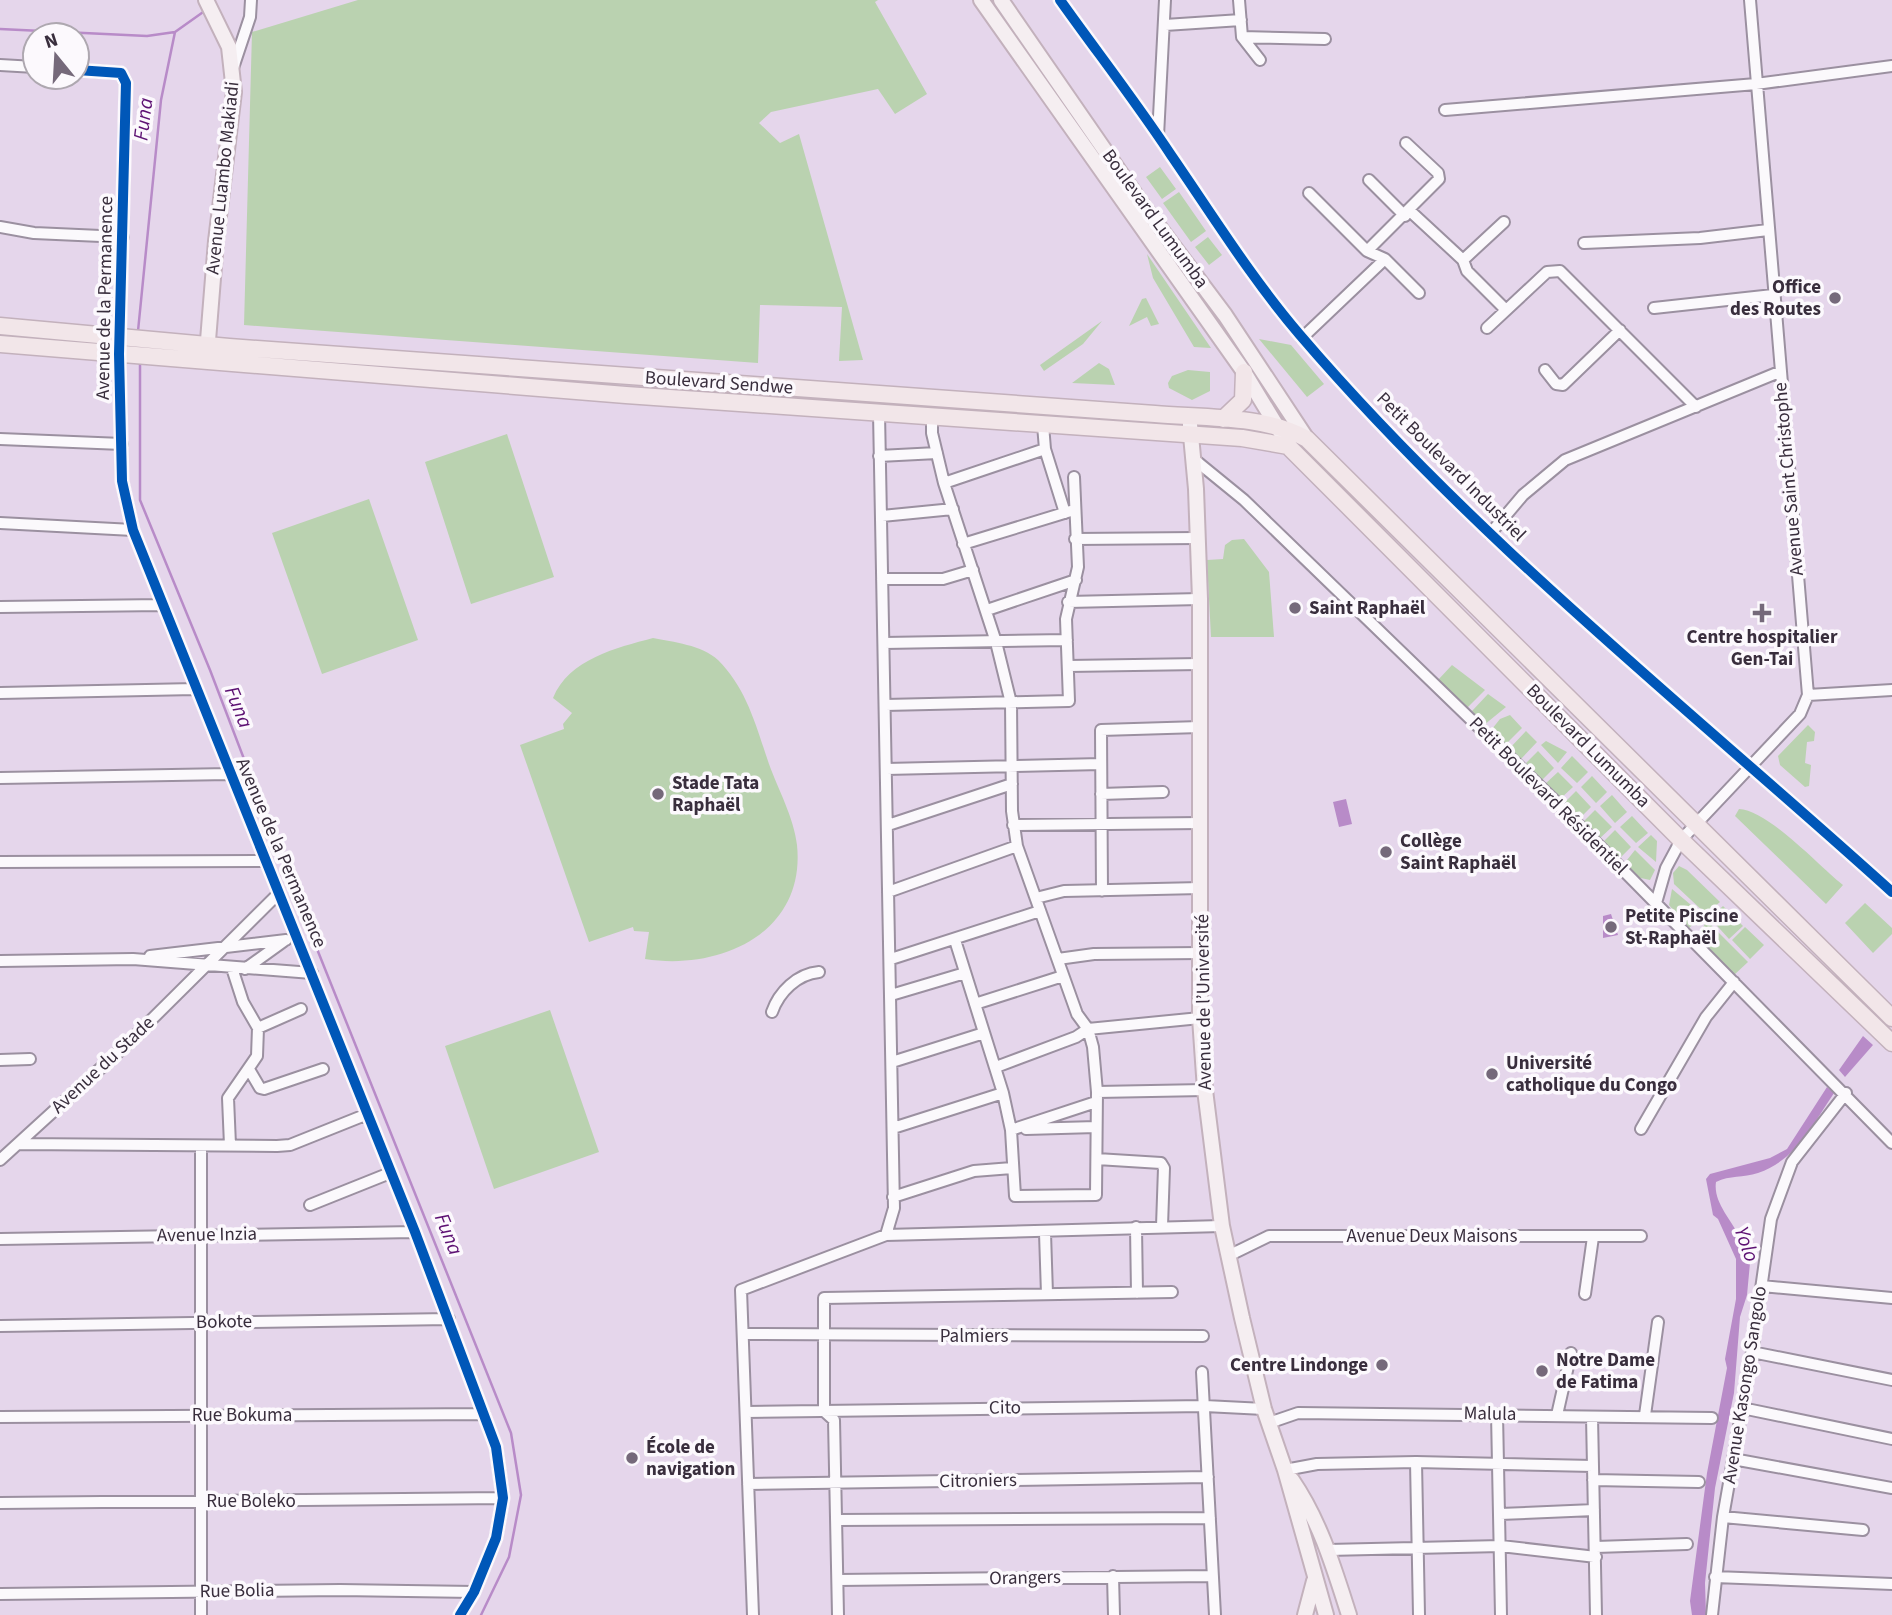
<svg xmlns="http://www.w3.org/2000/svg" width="1892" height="1615" viewBox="0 0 1892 1615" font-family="'Source Sans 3',sans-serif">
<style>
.green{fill:#bad2b0}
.water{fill:#b88bc8}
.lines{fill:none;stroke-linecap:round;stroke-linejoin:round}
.stream{stroke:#b88bc8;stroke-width:2.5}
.minor-casing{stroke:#9b90a0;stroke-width:14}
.major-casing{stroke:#c3b1bc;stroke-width:18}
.highway-casing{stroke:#c3b1bc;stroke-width:19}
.minor{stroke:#fbf9fc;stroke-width:10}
.major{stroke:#f5eef1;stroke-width:14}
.highway{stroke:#f2e6e9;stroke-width:16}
.cycleway-casing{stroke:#fcf9fd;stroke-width:15}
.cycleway{stroke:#0057b8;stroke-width:10}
.poi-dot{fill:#75697a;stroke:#fcf9fd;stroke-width:2.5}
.labels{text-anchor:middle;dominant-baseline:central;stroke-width:7;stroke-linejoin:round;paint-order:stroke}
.street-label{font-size:19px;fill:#392e3d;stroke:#fcf9fd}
.poi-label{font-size:19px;font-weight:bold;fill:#392e3d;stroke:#fcf9fd;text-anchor:start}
.water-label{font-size:21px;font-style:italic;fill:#5d1173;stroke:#fcf9fd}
</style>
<rect width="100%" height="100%" fill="#e5d6eb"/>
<path class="green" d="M358,0H878L875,2L927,94L895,114L878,89L771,112L759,123L780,143L799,134L863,360L839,361L842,307L760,305L758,363L244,325L252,32Z
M1160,167L1176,189L1162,199L1146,177Z
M1179,192L1206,231L1191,242L1163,203Z
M1208,237L1222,255L1209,265L1195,247Z
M1147,254L1211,348L1194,347L1153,278Z
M1146,298L1159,324L1151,326L1147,317L1129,326L1142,299Z
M1102,321L1083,344L1044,371L1040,365Z
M1259,339L1291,345L1324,384L1307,397Z
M1099,363L1109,369L1115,385L1072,383Z
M1188,370L1210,372V391L1192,400L1169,388L1168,383L1172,376Z
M507,434L554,577L471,604L425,462Z
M369,499L418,640L322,674L272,533Z
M1244,539L1269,572L1274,637H1211L1207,560L1223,559L1225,545L1232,540Z
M653,638C673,642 702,645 718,660C747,689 756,726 769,764C778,789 794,818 797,845C806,933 720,971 645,959L649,932L634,931L633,927L589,942L520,745L564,729L563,724L572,713L553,698C569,659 616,648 653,638Z
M1452,665L1485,690L1467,708L1438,680Z
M1488,694L1506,707L1484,725L1472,711Z
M1510,715L1522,728L1506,744L1492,729L1500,719Z
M1808,725L1815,732L1814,741L1807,742L1805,763L1811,765L1809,786L1805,787L1780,765L1778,756Z
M1526,731L1537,742L1520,760L1509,749Z
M1546,741L1567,752L1558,763L1541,745Z
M1538,751L1554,768L1542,780L1526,763Z
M1572,756L1588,772L1577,783L1561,768Z
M1558,772L1573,787L1560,799L1545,784Z
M1592,776L1607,792L1596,803L1581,787Z
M1576,791L1591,807L1579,819L1564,803Z
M1612,795L1627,812L1615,823L1600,806Z
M1739,809C1768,810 1819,866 1843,885L1826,904L1735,816Z
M1595,810L1612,827L1599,839L1583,822Z
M1632,816L1648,833L1636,843L1620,827Z
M1615,830L1631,847L1619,859L1603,842Z
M1651,835L1657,841L1656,862L1638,847Z
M1635,850L1655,870L1650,880L1636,877L1623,865Z
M1679,866L1687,870L1720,902L1706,914L1674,884L1673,873Z
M1672,889L1703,915L1689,928L1669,905Z
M1865,903L1892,928V934L1873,953L1845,923Z
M1723,906L1743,926L1729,939L1710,918Z
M1707,921L1748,962L1734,975L1697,936Z
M1745,927L1764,945L1750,959L1732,940Z
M550,1010L599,1152L494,1189L445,1046Z"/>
<path class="water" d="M1346,799L1352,824L1339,827L1333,802Z
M1611,914L1618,935L1603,938V916Z
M1863,1036L1873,1045L1845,1077L1839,1070Z
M1827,1087L1834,1093C1811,1127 1797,1159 1758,1173C1743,1178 1730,1175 1716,1182C1713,1202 1731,1219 1739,1236L1735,1239L1750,1263L1747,1295L1740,1317L1734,1393L1715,1488L1705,1583L1706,1615H1692L1690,1601L1707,1473L1727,1368L1725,1359L1736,1299V1259L1718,1219L1713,1215L1706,1179L1710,1174L1770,1158L1787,1149Z"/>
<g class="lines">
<path class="stream" d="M0,29L147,36L175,32
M138,331L161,100L175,32L206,10
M140,362V500L210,670L309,929L511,1433L521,1495L509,1557L481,1615"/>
<defs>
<path id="minor" d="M1060,0C1097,52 1136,102 1171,155C1213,216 1252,279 1300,335C1477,542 1691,710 1892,892
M1239,0L1242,37L1260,60
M1165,25L1241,20
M1242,37L1325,39
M0,65L35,67
M233,68L250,17L251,0
M77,70L121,73L126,83L119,354L122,481L133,530L415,1232L496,1447L503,1498L496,1538L474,1592L460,1615
M1445,110L1756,84L1892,66
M1158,136L1165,0
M1369,180L1405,216
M1309,193L1367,251L1385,259L1419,293
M1410,211L1463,260L1467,271L1506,310
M0,227L34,233L123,237
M1584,243L1700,238L1768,230
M1367,251L1439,179L1438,173L1406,143
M1463,260L1504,222
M1654,308L1773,295
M1487,328L1547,272L1560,271L1696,407
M1302,338L1385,259
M1545,370L1556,384L1563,385L1620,330
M879,413L894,1208L886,1235
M932,417V433L944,483L996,642L1011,703L1012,811L1017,846L1077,1014L1088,1029L1093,1047L1097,1092L1096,1195L1015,1196L1011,1130L1003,1093L955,940
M1043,425L1045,449L1065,513
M0,439L122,444
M879,456L937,453
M1195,460L1244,500L1552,798L1892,1143
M944,483L1045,449
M882,516L953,509
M0,523L133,530
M1490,534L1523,495L1565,460L1779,372
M1075,539L1198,538
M963,544L1074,510
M882,579H943L973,570
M1068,602L1200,599
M0,607L162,605
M987,610L1076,580
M884,643L1067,640
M1068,666L1200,664
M0,693L195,689
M1808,695L1892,690
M885,705L1069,701L1066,619L1078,567L1074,477
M886,769L1101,764
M0,778L229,774
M1101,794L1163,792
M888,825L1012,784
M1013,825L1201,823
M0,862L265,861
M1102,891L1101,730L1200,727
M888,892L1017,846
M1036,898L1064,891L1201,888
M1656,903L1666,868L1681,840L1800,714L1808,695L1750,0
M150,956L286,940
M891,959L1040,911
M1058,959L1094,954L1201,953
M0,961L133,959L312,973
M232,968L243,1002L258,1028
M245,969L284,941
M891,995L965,973
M975,1004L1063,976
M772,1012C779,992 797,974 819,972
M0,1060L30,1059
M892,1062L984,1033
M996,1067L1076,1037L1088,1029L1200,1018
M250,1071L260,1088L264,1089L323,1069
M1097,1092L1205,1090
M893,1128L1003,1093
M1026,1129L1096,1127
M1641,1129L1706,1017L1734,982
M1011,1130L1096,1102
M18,1144L277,1146L290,1145L365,1115
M230,1145L228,1098L257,1056L258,1028L301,1009
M201,1146V1615
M1097,1159L1161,1163L1164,1168L1162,1226
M0,1160L125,1046L279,893
M893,1197L974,1171L1012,1168
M310,1205L390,1173
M1136,1227L1137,1293
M1045,1233L1047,1294
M0,1239L415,1232
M1228,1256L1269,1236H1641
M1762,1286L1892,1298
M1585,1294L1593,1237
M0,1326L449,1319
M745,1334L1203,1336
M1752,1352L1892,1380
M1202,1372L1215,1615
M1742,1408L1892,1439
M746,1412L1205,1406L1264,1409
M1497,1414L1501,1615
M1557,1415L1571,1353
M1645,1415L1658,1322
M0,1417L484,1414
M1592,1417L1596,1615
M1269,1423L1298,1413L1712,1418
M1733,1459L1892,1488
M1416,1462L1419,1615
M1285,1470L1317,1464L1416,1462L1593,1466
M1593,1480L1699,1482
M748,1484L1208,1477
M0,1503L503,1498
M1500,1514L1594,1510
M1723,1517L1863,1530
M837,1520L1210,1518
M1596,1547L1687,1544
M1328,1550L1501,1546L1596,1557
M1113,1576L1114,1615
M1715,1577L1892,1584
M838,1580L1213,1576
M0,1594L340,1590L474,1592
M753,1615L741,1290L886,1235L1222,1226
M838,1615L834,1420L824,1411V1298L1172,1292
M1712,1615L1723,1517L1752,1352L1771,1219L1792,1162L1846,1093"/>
<path id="major" d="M206,0L229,47L234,92L216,241L207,353
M981,0L1244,372L1281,433
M1001,0L1144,207L1225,315L1307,439
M1190,425L1196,489L1200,599V1018L1205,1090L1222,1226L1242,1318L1264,1409L1285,1470L1326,1615
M1292,1480C1320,1521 1334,1568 1349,1615
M1305,1615L1314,1581"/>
<path id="highway" d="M0,326L229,347L1155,414C1204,418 1264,415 1307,439L1892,1018
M0,344L626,395L1242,438L1288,446L1681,840L1892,1043
M1223,419L1243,400L1244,372"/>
</defs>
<use href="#minor" class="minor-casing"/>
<use href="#major" class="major-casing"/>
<use href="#highway" class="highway-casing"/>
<use href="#minor" class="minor"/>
<use href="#major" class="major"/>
<use href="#highway" class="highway"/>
<defs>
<path id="cycleway" d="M1060,0C1097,52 1136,102 1171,155C1213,216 1252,279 1300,335C1477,542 1691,710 1892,892
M77,70L121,73L126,83L119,354L122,481L133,530L415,1232L496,1447L503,1498L496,1538L474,1592L460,1615"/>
</defs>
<use href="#cycleway" class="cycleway-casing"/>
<use href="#cycleway" class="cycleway"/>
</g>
<g class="poi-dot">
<circle cx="1835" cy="298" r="7"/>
<circle cx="1295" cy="608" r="7"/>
<path d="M1758.5 602.5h7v7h7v7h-7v7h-7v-7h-7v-7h7z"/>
<circle cx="658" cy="794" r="7"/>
<circle cx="1386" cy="852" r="7"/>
<circle cx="1611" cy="927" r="7"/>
<circle cx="1492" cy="1074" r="7"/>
<circle cx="1382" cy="1365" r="7"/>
<circle cx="1542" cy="1371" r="7"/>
<circle cx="632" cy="1458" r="7"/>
</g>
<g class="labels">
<g class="street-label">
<text transform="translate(223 178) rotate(-84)">Avenue Luambo Makiadi</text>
<text transform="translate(1155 219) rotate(54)">Boulevard Lumumba</text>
<text transform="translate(105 298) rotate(-89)">Avenue de la Permanence</text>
<text transform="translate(719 383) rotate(4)">Boulevard Sendwe</text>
<text transform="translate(1451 467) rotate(45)">Petit Boulevard Industriel</text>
<text transform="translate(1789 479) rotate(-95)">Avenue Saint Christophe</text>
<text transform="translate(1588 746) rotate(45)">Boulevard Lumumba</text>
<text transform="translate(1548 796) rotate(45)">Petit Boulevard Résidentiel</text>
<text transform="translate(281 853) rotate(67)">Avenue de la Permanence</text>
<text transform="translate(1204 1002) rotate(-91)">Avenue de l’Université</text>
<text transform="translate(103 1065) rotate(-43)">Avenue du Stade</text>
<text transform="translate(207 1235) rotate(-1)">Avenue Inzia</text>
<text x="1432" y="1236">Avenue Deux Maisons</text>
<text transform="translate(224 1322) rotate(-1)">Bokote</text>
<text x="974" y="1336">Palmiers</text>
<text transform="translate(1745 1385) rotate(-81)">Avenue Kasongo Sangolo</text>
<text transform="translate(1005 1408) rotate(-1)">Cito</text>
<text transform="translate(1490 1414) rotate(1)">Malula</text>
<text x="242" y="1415">Rue Bokuma</text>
<text transform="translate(978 1481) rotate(-1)">Citroniers</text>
<text x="251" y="1501">Rue Boleko</text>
<text transform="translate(1025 1578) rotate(-1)">Orangers</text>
<text transform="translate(237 1591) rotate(-1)">Rue Bolia</text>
</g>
<g class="poi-label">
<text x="1821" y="287" text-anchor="end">Office<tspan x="1821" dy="22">des Routes</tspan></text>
<text x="1309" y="608">Saint Raphaël</text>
<text x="1762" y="637" text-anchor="middle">Centre hospitalier<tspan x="1762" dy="22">Gen-Tai</tspan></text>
<text x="672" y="783">Stade Tata<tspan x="672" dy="22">Raphaël</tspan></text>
<text x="1400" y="841">Collège<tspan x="1400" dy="22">Saint Raphaël</tspan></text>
<text x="1625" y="916">Petite Piscine<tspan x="1625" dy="22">St-Raphaël</tspan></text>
<text x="1506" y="1063">Université<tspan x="1506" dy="22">catholique du Congo</tspan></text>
<text x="1556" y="1360">Notre Dame<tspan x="1556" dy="22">de Fatima</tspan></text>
<text x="1368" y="1365" text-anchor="end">Centre Lindonge</text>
<text x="646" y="1447">École de<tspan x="646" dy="22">navigation</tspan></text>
</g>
<g class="water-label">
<text transform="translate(143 119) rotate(-83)">Funa</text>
<text transform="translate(239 707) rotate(68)">Funa</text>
<text transform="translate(449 1234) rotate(68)">Funa</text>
<text transform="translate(1747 1244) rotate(70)">Yolo</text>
</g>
</g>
<g transform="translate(56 56) rotate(342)"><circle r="33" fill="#fcf9fd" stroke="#aea8b0" stroke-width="2"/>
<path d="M0-5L12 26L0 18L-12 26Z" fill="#75697a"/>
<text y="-10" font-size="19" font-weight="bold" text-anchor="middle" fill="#392e3d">N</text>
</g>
</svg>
